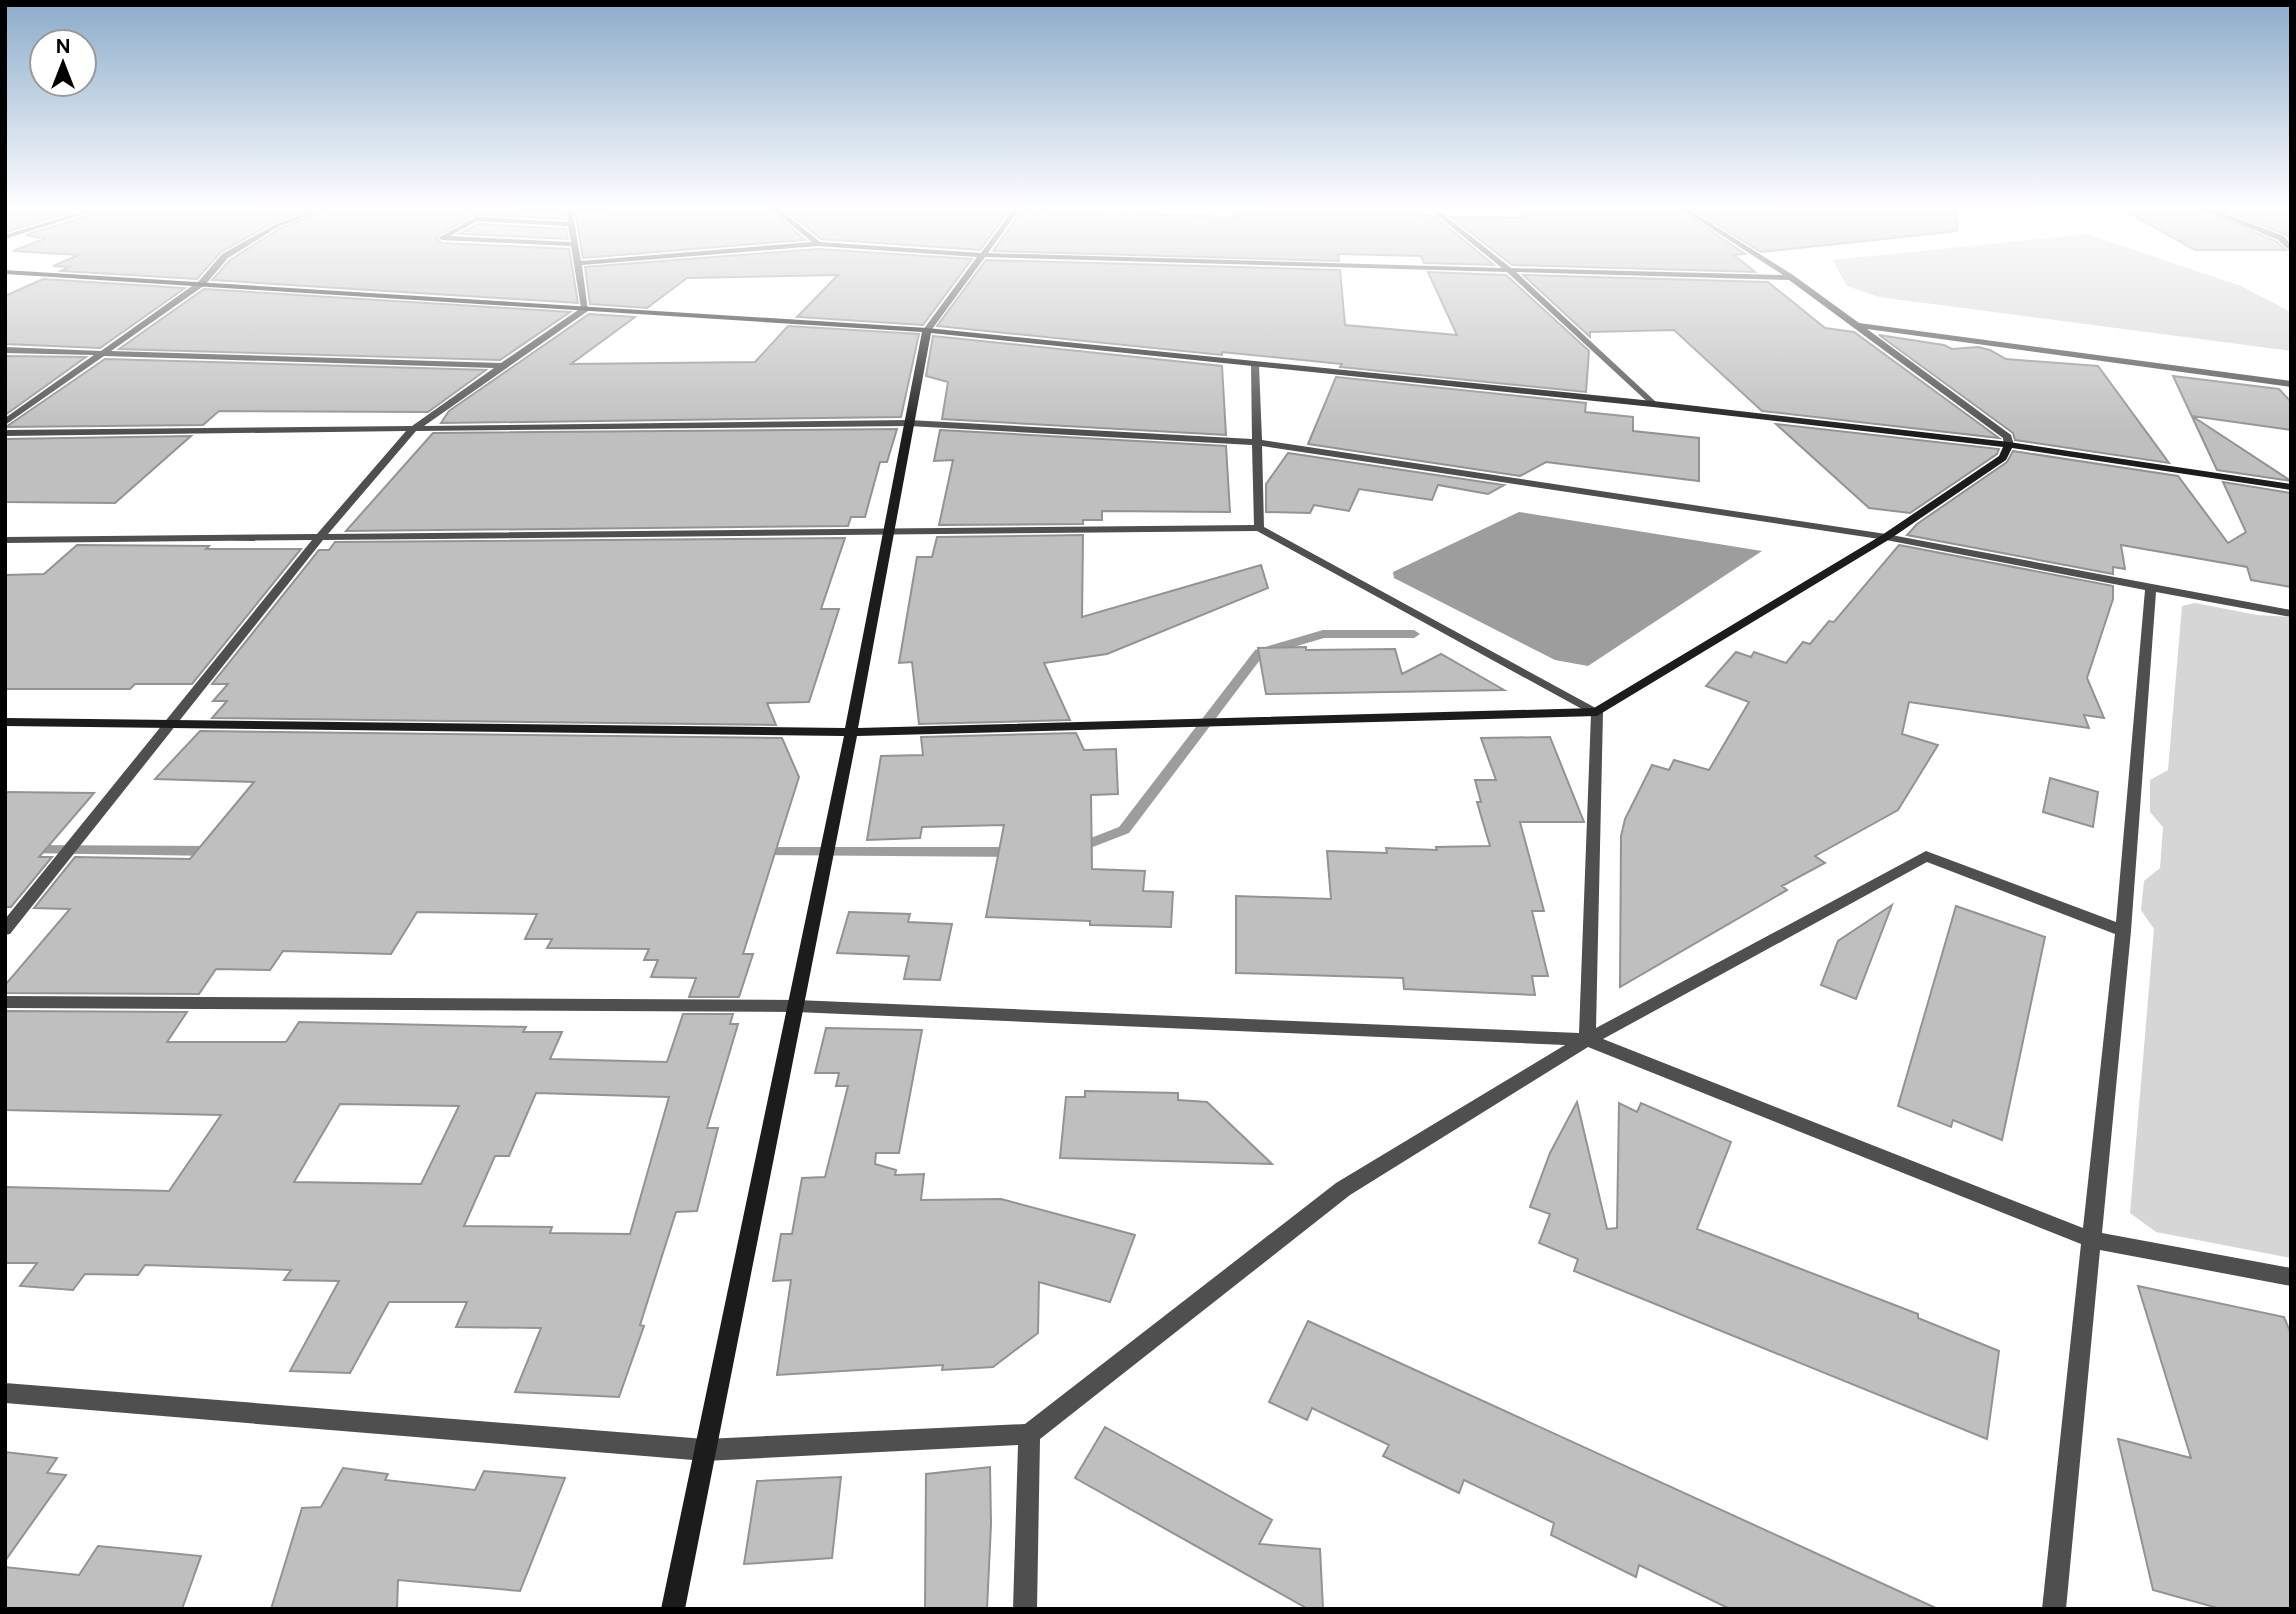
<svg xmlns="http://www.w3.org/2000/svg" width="2296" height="1614" viewBox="0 0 2296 1614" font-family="Figtree,sans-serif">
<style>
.green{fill:#d6d6d6}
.water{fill:#9d9d9d}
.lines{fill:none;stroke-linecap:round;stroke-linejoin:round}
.stream{fill:#9d9d9d;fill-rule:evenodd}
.building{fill:#bfbfbf;stroke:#939393;stroke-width:2;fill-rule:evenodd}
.street{fill:#4f4f4f;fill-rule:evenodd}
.secondary{fill:#1c1c1c;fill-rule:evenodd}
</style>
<rect width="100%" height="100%" fill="#fff"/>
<path class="green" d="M2087,234L2241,286L2291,312V351L1879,297L1847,286L1833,260Z
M2195,603L2257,615L2291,617V1258L2156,1232L2130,1213L2154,929L2141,910L2144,881L2160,868L2163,827L2150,812V780L2168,770L2182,606Z"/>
<path class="water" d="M1519,512L1762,551L1588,666L1555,660L1394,578L1393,572Z"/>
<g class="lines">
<path class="stream" d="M1323,630H1414L1420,634L1414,638H1324L1263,656L1129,833L1080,852H1070L1068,849L1070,846L1119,827L1255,650Z
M29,845L215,846L222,851L215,856L24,853L22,850L24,847Z
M757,847H1017L1024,852L1017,857L752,855L750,852Z"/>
</g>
<path class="building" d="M5,207H89L6,232Z
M109,207H316L273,223L221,252L197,279L61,271L69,267L53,266L79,255L13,251L44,239L25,235L107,210Z
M333,207L564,209L565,219L475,215L437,236L436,239L442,243L569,249L578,303L212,280L230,260L279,229Z
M650,207H768L805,240L583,258L575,211L577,209Z
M781,207H1004L1003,209H1010L980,250L821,239Z
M1235,207H1412L1420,216H1434L1494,265L1424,263L1421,256L1338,254L1339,261L993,251L1023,209L1235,217Z
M1518,207H1676L1745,254L1734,255L1755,272L1512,265L1451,217L1522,218Z
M1689,207H1956L1957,231L1761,252Z
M2118,207H2197L2277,242L2286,250H2195Z
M2213,207H2291V240L2285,234Z
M478,224L566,229L568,239L459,234Z
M818,249L972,259L923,325L797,317L838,275L687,278L647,308L590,304L585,267Z
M986,260L1340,270L1345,325L1457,335L1428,272L1506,275L1589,351L1586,392L1340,367L1342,364L1222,352V355L937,326Z
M1523,275L1768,282L1825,328L1854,332L1999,438L1762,411L1674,330L1590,332V337Z
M43,279L185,288L100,348L5,344V296Z
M204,289L570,312L500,360L119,349Z
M589,314L635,317L571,364L755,362L788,326L919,334L901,417L441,423L449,411Z
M1879,335L1944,345L1952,349L1978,347L1990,350L2006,359L2098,366L2169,463L2015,440L2013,433Z
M933,336L1222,366L1226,435L942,419L948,382L926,376Z
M5,356L86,357L5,415Z
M105,359L486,370L428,412L219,411L203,425L6,427Z
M2173,376L2279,389L2291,402V430L2192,416L2291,481L2217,470Z
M1336,377L1586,403L1585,412L1633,417V431L1699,438V481L1546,462L1520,476L1308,444Z
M1776,424L1999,449L1997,454L1910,513L1869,508Z
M897,429L887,462H880L865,517H851L848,526L346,531L433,433Z
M940,430L1226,446L1230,512L1102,511V520H1083V524L939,525L953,460L934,461Z
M191,436L115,503L5,502V439Z
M2013,451L2178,476L2228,543L2246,532L2223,482L2291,493V587L2251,580L2247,567L2121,545L2125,569L2113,567V574L1907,535L1917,524L2007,462Z
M1288,453L1504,485L1488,494L1438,485L1432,500L1359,489L1349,511L1314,505L1310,513L1266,512V484Z
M1083,535L1082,617L1261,565L1268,588L1107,654L1044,663L1070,720L919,724L912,662L899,663L917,557H932L937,537Z
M845,538L821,609H839L809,702L767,703L776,725L212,718L227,701H213L228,684H212L319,550H329L335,542Z
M77,545L209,546L206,549H301L192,684H135L130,689H5V575L44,574Z
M1899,545L2113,586V599L2087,678L2104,718L2084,715L2089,728L1909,702L1902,734L1938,745L1898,810L1815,856L1825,863L1782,886L1787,890L1620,987L1621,836L1625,819L1652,765L1669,770L1674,760L1709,770L1749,702L1706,686L1736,652L1751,657L1754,652L1786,663L1803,642L1810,644L1829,621L1834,622Z
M1306,647V650L1395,649L1402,674L1441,654L1504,690L1266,694L1258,648Z
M200,731L782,738L799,777L743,954H753L739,997H689L696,978L651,977L658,960H644L649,949L547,948L552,939H525L537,914L417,912L391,954L283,951L270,970L216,969L199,994L5,993V985L70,909L34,908L75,857L190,859L254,782L155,779Z
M1076,733L1084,750L1116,749L1118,794L1091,795L1092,869L1145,871L1143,891L1173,892L1171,927L1090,925V921L986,917L1004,825L922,827L920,838L867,840L881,756L923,755L921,737Z
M1550,737L1584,822H1520L1544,911H1532L1548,976H1532L1535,995L1404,989L1403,978L1236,973V896L1331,899L1327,851L1387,853L1386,848L1437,850L1436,847L1490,846L1477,802H1481L1475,780H1496L1481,738Z
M2050,778L2098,792L2093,827L2043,812Z
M5,792L94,793L39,857H52L11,907H5Z
M1892,905L1856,999L1821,985L1838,941Z
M1956,906L2045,937L2002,1140L1953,1120L1951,1127L1898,1106Z
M849,912L910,914L908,922L952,924L940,980L904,979L909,956L837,953Z
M5,1011L187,1012L167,1042H286L299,1022L526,1027L523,1032H562L550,1059L667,1062L683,1014H733L730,1024H738L707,1128H718L697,1211L676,1212L640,1325L644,1326L619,1397L515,1392L541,1328L456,1327L467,1302H389L350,1373L290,1371L339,1281L284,1280L291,1270L145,1265L138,1275L85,1274L73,1290L20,1286L37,1263H5V1187L169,1191L221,1115L5,1110ZM536,1093L669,1097L630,1234L550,1233L552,1227L464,1226L495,1156H509ZM340,1104L459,1106L421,1184L294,1182Z
M826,1028L922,1030L899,1153H876L875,1164L896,1170L895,1175L924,1174L921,1200L1001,1199L1135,1235L1110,1302L1039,1282L1038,1333L993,1367L942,1370L943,1365L777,1375L791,1280L773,1281L781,1234H792L802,1178L825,1177L848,1086H836L839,1073H815Z
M1085,1091L1178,1093V1100L1207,1102L1272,1164L1060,1158L1066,1097H1085Z
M1577,1102L1607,1229L1617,1228L1619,1103L1637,1112L1641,1103L1731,1142L1697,1229L1918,1314V1318L1999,1351L1987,1439L1574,1271L1578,1259L1539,1243L1550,1214L1530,1207L1550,1153Z
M2138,1286L2284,1317L2291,1334V1609H2221L2153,1590L2118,1439L2191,1458Z
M1308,1321L1938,1609H1730L1639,1565L1636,1577L1551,1535L1554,1523L1464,1480L1459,1493L1383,1456L1389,1445L1312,1408L1307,1420L1269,1402Z
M1105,1427L1272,1520L1259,1544L1320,1549L1323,1609H1308L1075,1478Z
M5,1452L57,1458L47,1473L66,1475L5,1561Z
M990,1467L991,1524L987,1609H925L926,1474Z
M343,1468L388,1474L385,1480L475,1490L484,1471L565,1478L520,1591L398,1580L397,1609H271L302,1508L321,1507Z
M841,1477L832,1558L744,1564L757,1481Z
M98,1546L201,1556L182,1609H5V1567L79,1575Z"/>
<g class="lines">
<path class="street" d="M97,207H106L5,239V235Z
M322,207H330L278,227L228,258L205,285L111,351L501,363L581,308L571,246L442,240L438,238L476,217L568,222L566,209L568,207H575L572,210L581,261L812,242L770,207H777L820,242L981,253L1015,207H1021L988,253L1502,268L1427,207H1434L1511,268L1783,275L1678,207H1685L1793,275L1859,323L2291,381V387L1867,329L2011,435L2014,445L2009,448L2004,445L2003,438L1789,280L1516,272L1656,402V406L1653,407L1507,272L985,257L930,332H927L923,330L977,257L818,246L582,265L588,311L424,426L909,420L1252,439L1251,365L1255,362L1259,365L1262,440L1886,534L2291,610V617L2156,592L2131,931L2102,1233L2291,1268V1286L2100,1250L2066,1609H2042L2081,1244L1588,1047L1350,1195L1040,1439L1037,1609H1013L1018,1445L705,1461L5,1403V1383L705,1439L1025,1424L1336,1183L1565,1045L796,1012L5,1008V996L796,1000L1579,1033L1591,714L1257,531L323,540L10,934L5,935V919L312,540L5,543V537L317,534L406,431L5,436V430L412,426L494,368L104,356L5,425V418L94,355L5,353V347L101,351L199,281L222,254L274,225ZM477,221L568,226L571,242L450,236ZM909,426L1252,445L1254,525L328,534L416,431ZM1262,446L1886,540L2145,590L2116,922L1926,851L1596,1028L1603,712L1264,527ZM1927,862L2115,934L2083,1228L1603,1039Z
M2199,207H2207L2284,236L2291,245V252L2278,240Z"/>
<path class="secondary" d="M5,270L927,328L1653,401L2009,442L2291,484V490L2012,448L2006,460L1890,539L1597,716L857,736L685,1609H661L844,736L5,726V718L845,728L922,332L5,274ZM931,333L1653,407L2003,447L1999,456L1882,535L1594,708L858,728Z"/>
</g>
<linearGradient id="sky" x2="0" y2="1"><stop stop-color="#8aabca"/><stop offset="0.48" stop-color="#fff"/><stop offset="1" stop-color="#fff" stop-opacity="0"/></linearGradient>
<rect width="2296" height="433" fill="url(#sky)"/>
<rect width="2296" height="1614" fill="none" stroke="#000000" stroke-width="14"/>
<g transform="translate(63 63)"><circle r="33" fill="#ffffff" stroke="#999999" stroke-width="2"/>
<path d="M0-5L12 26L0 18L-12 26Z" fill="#000000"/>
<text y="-10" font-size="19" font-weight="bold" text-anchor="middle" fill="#000000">N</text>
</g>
</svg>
